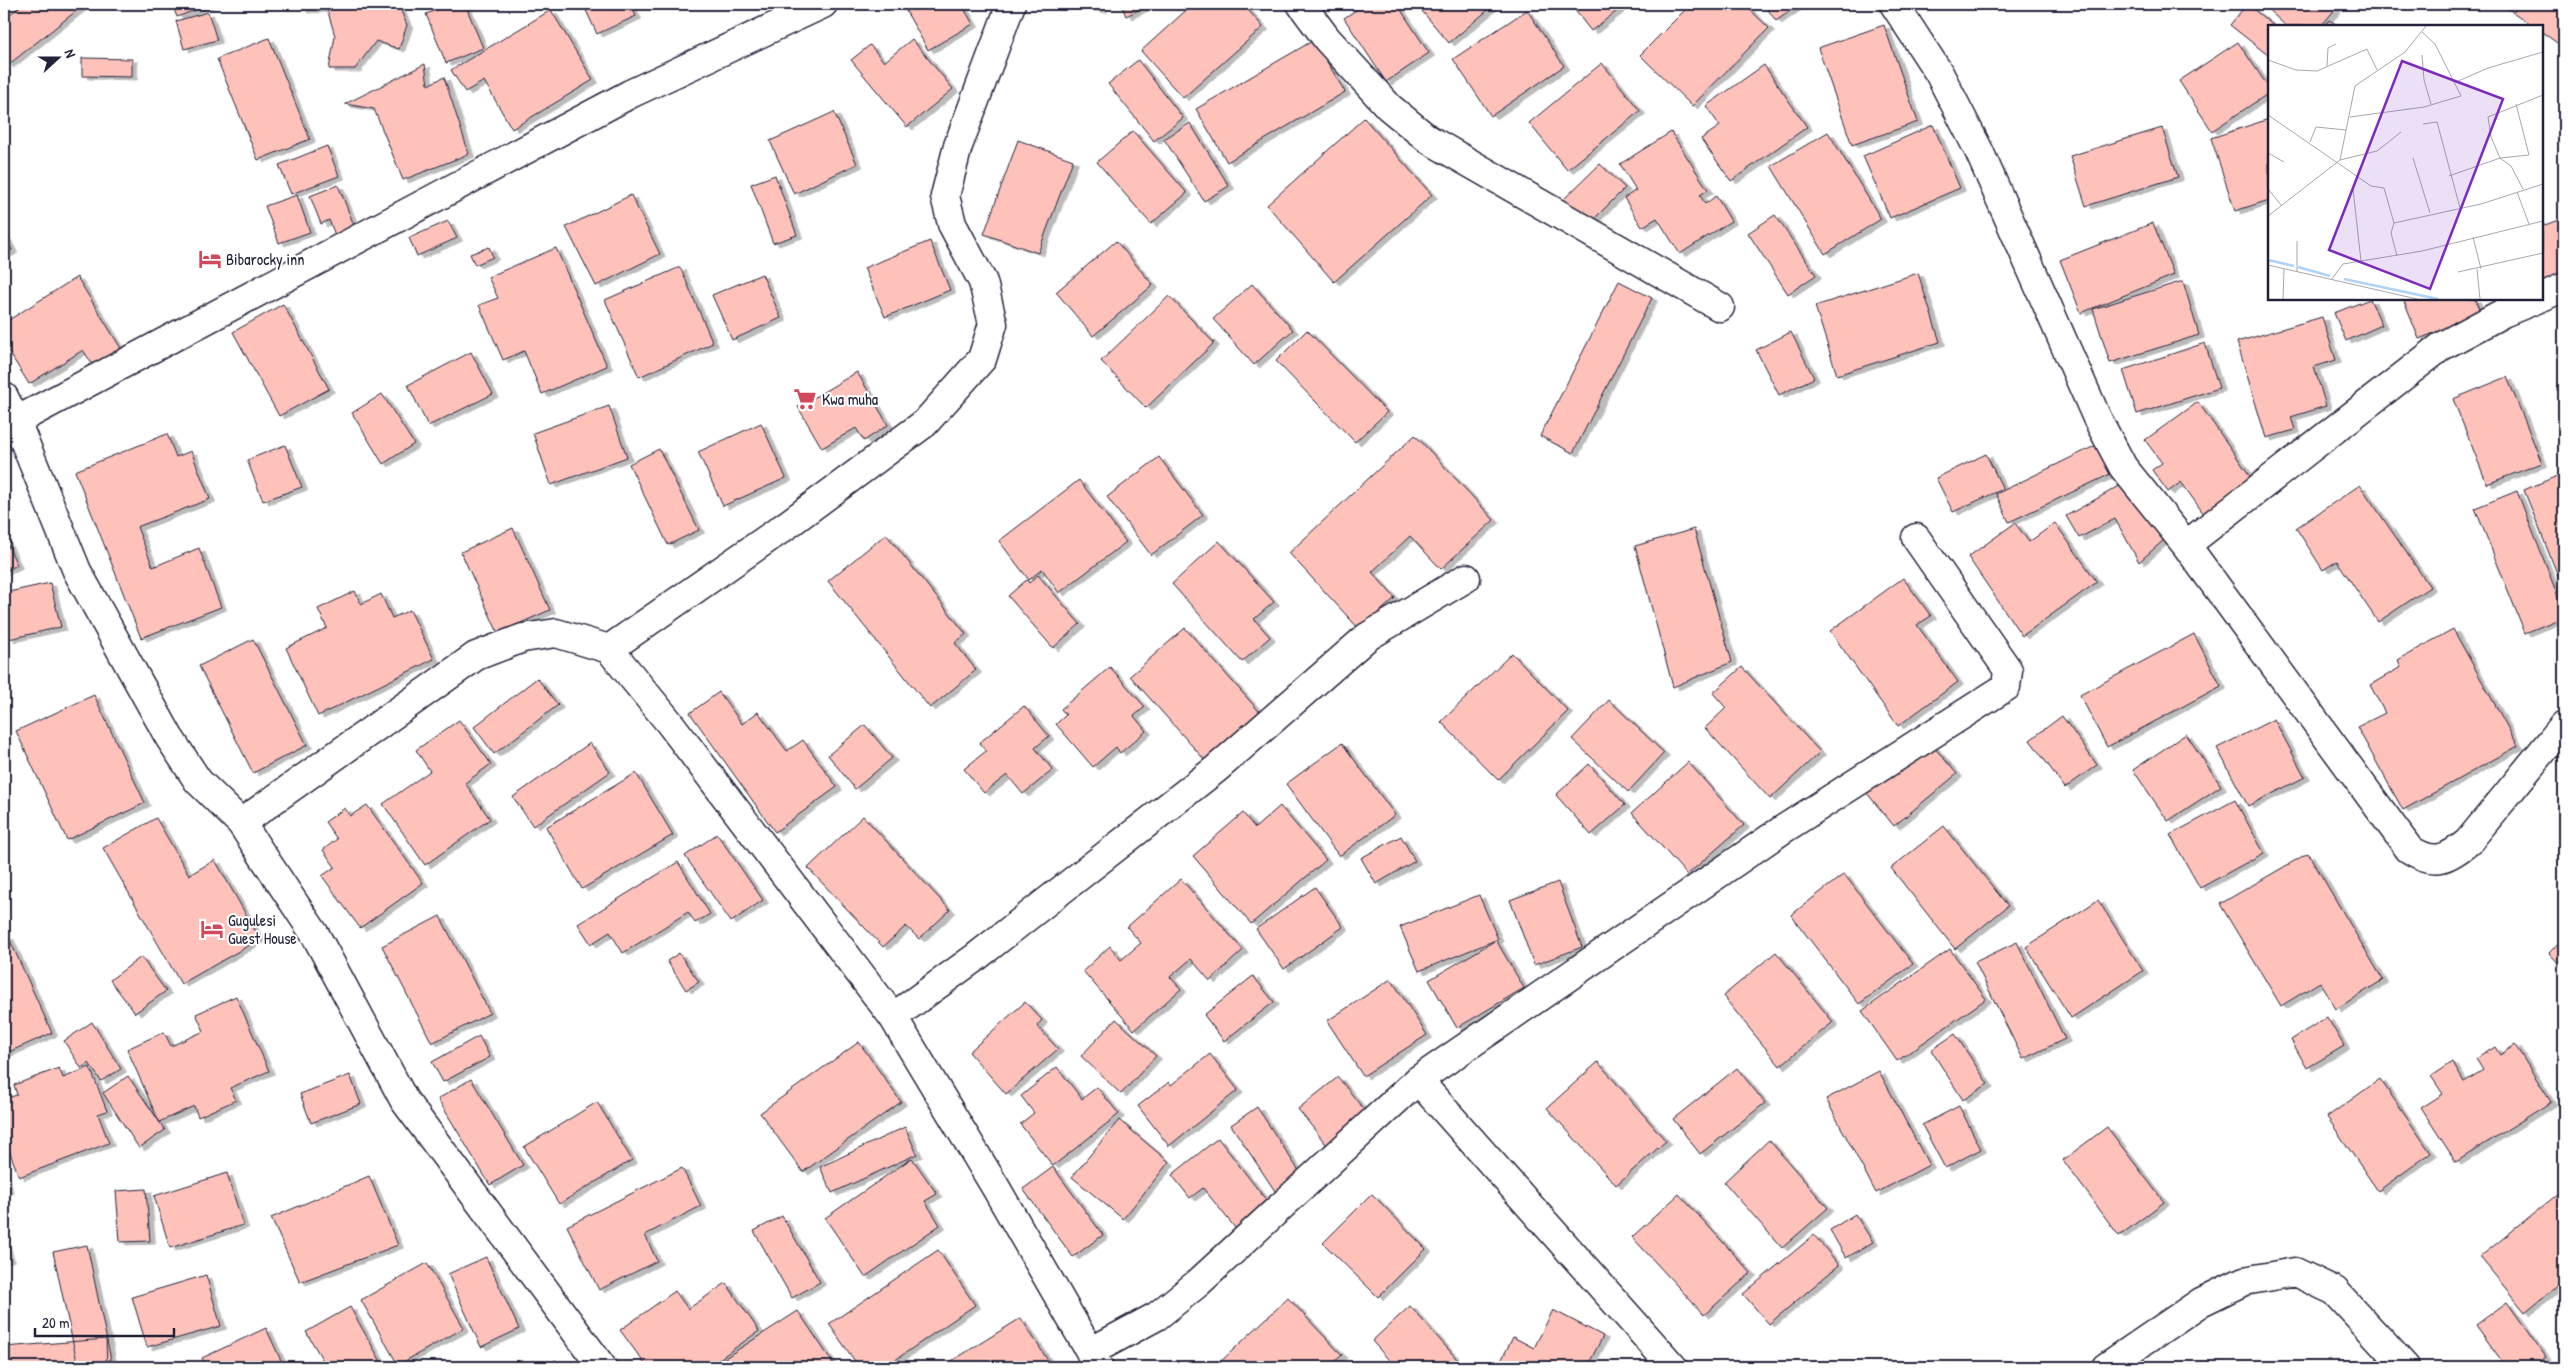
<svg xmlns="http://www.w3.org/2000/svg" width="2568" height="1371" viewBox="0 0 2568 1371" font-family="'Patrick Hand',sans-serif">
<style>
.building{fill:#fec2bb;stroke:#22223b;filter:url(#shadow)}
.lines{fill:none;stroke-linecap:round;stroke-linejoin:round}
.minor-casing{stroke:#22223b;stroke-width:31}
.minor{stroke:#fff;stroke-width:28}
.labels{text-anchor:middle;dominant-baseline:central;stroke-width:4;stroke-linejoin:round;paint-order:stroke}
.poi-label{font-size:16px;fill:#22223b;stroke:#fff;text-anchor:start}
.inset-river{fill:none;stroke:#add3f7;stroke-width:2.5}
.inset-road{fill:none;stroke:#a7a7b1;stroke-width:1}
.view{fill:#7b2cbf;fill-opacity:0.15;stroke:#7b2cbf;stroke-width:2.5}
.inset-edge{fill:none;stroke:#22223b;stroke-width:2.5}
</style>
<defs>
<filter id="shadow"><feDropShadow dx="5.5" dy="3" stdDeviation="0" flood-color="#0004"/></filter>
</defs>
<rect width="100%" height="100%" fill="#fff"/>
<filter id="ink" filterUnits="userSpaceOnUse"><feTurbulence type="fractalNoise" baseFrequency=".02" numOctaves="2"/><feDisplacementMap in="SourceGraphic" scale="10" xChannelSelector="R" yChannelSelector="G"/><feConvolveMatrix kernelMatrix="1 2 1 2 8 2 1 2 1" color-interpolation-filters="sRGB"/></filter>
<g filter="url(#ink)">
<path class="building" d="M23,4H85L8,65L4,59V19Z
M172,4H211L177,17Z
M301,4H398L407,25L399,49L376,41L355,69H329L335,36L327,9L302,10Z
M414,4H430L416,8Z
M452,4H465L483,48L446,63L426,14Z
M583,4H630L636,16L597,34Z
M902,4H969L963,7L973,24L928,50Z
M1066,4H1102L1101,10Z
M1121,4H1151L1126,16Z
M1193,4H1243L1263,27L1183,98L1141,51Z
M1365,4H1397L1429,53L1386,82L1344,18Z
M1416,4H1495L1449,43Z
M1570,4H1626L1591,31Z
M1691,4H1744L1769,28L1692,106L1640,55Z
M1764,4H1800L1776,21Z
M2247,4L2274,26H2269V56L2230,25Z
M2262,4H2336L2338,6L2321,26H2286Z
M2501,4H2564V48L2542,32V26H2533Z
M551,10L593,80L512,129L484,81L465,92L451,70Z
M1527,10L1564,66L1491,116L1453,59Z
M208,12L217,40L184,49L176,21Z
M2329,20L2339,26H2325Z
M1884,25L1918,122L1852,145L1818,48Z
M269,38L310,139L258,160L217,59Z
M912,39L953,89L907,127L851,60L870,45L884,62Z
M1314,40L1345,92L1227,162L1196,109Z
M2238,42L2269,88V93L2212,131L2179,81Z
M82,58L132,59V77L82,76Z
M1138,60L1183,118L1154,141L1108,84Z
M1602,63L1640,111L1567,170L1529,123Z
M425,64L428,85L444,77L469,154L403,180L374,109L345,104Z
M1764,65L1807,127L1731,181L1701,139L1720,126L1706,106Z
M834,112L857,164L794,194L770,141Z
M1364,118L1432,195L1334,282L1267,205Z
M2269,119V200L2235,211L2211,138Z
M1190,123L1229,186L1204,201L1164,139Z
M1933,125L1960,188L1890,218L1863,156Z
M2162,128L2178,177L2086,206L2070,156Z
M1133,131L1187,193L1151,224L1097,162Z
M1671,132L1708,190L1700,195L1705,204L1716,196L1731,221L1680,254L1657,218L1642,227L1624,198L1636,190L1620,164Z
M1828,132L1881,219L1825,254L1771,166Z
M1018,140L1073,160L1038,253L984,234Z
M327,146L339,176L291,194L279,165Z
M1600,164L1625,188L1588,225L1563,200Z
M775,175L797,235L773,243L751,184Z
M338,185L357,233L337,240L329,220L321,224L310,196Z
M297,195L310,232L279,243L265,206Z
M631,195L660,254L596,286L566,227Z
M1775,215L1816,275L1788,294L1748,233Z
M2564,218V277L2542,286V226Z
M448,221L457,238L417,256L409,238Z
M2153,223L2174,275L2081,313L2060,260Z
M4,234L12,250L4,255Z
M930,241L950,290L885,317L864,268Z
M1116,241L1153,285L1093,336L1056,292Z
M489,247L493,257L475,265L470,254Z
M556,248L607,366L542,394L524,351L503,360L479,305L498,298L488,277Z
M680,267L713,343L639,377L605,300Z
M1918,273L1940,342L1837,375L1815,306Z
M762,274L781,318L732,340L712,295Z
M77,277L122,350L94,367L83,350L29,384L4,344V323Z
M1619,281L1652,298L1573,453L1540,436Z
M2183,281L2199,335L2110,363L2093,309Z
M1252,284L1293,330L1254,365L1213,319Z
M1169,296L1214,343L1146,408L1101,361Z
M2370,299L2382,325L2346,341L2334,313Z
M2403,299H2475L2481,314L2419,339Z
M283,304L329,389L279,416L233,332Z
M2322,317L2336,360L2314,367L2326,406L2291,417L2295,430L2266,438L2237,342Z
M1307,330L1387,412L1355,442L1276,361Z
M1791,332L1814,378L1779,395L1756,350Z
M2205,343L2219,388L2137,414L2123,370Z
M471,352L493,394L428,426L408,385Z
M857,372L888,425L864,441L856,428L822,448L798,407Z
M2507,377L2542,463L2487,484L2453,399Z
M382,394L414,444L383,464L352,413Z
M2198,402L2255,483L2206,517L2181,482L2168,492L2152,470L2162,463L2145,440Z
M609,406L627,457L551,485L533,433Z
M761,423L786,478L723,506L698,452Z
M167,434L176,457L191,451L210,499L137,527L153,567L199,548L221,607L141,638L75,471Z
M1415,435L1494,520L1441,569L1410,536L1372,572L1395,598L1360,630L1289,553Z
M2105,441L2119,470L2009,522L1996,494Z
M285,445L302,487L263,501L247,460Z
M659,449L699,530L668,545L629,464Z
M1986,454L2003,489L1953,512L1936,478Z
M1159,457L1203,515L1151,555L1107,497Z
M2564,473V591L2524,490Z
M1079,480L1126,542L1059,593L1042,569L1029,580L999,541Z
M2130,480L2165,539L2139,562L2115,519L2079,538L2066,516Z
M2360,485L2430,587L2378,622L2337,561L2323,570L2296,528Z
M2517,491L2564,612V617L2525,633L2475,508Z
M2015,523L2029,542L2055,523L2097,582L2022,636L1968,557Z
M513,528L550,610L498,633L461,552Z
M1694,529L1732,662L1673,687L1635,546Z
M886,534L966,634L955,643L976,670L930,708L828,581Z
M4,537L17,565L4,572Z
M1219,541L1274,602L1254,619L1270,637L1242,662L1172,584Z
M1038,575L1080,624L1053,648L1008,596L1024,582L1027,580L1029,583Z
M1903,578L1931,616L1917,625L1958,682L1898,726L1830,631Z
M50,583L61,627L9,639L4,615V593Z
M355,591L361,604L381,594L392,618L410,610L434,659L318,716L286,648L327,628L318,609Z
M1185,628L1265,718L1210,766L1130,676Z
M2453,629L2518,746L2403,810L2357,727L2385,713L2370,685L2401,667L2398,660Z
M2194,634L2221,686L2107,747L2080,695Z
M253,639L307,745L253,773L199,666Z
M1512,653L1568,711L1498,780L1441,722Z
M1110,667L1145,707L1134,716L1146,731L1120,753L1116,747L1093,767L1056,724L1066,715L1061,709Z
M1742,667L1820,752L1770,799L1705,728L1726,708L1713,693Z
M537,678L558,705L494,754L474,727Z
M719,692L742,724L758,712L787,751L803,740L837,787L775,832L690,713Z
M94,695L145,803L67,840L16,731Z
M1609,700L1664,753L1628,792L1572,739Z
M1024,706L1049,736L1035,748L1053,770L1023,794L1007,775L984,793L964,769L986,751L979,743Z
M2062,716L2097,765L2065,788L2030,740Z
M2274,719L2305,777L2248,806L2217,748Z
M459,720L491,764L465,783L490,819L425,865L383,804L430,771L416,750Z
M865,725L892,758L855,789L828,755Z
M2186,734L2221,786L2168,821L2133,770Z
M1928,740L1957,774L1894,826L1866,792Z
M590,743L610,772L533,826L513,797Z
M1342,743L1395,815L1339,856L1286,784Z
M1688,762L1744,825L1687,875L1632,813Z
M1589,764L1625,805L1591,835L1556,795Z
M636,773L673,835L582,889L546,827Z
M2235,800L2264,853L2200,888L2170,835Z
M367,805L423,883L360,928L322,876L335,867L323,850L337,839L325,822L345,808L350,816Z
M1280,806L1326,860L1251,924L1193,856L1243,813L1255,828Z
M863,816L950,910L919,939L906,926L883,947L808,868Z
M156,818L189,875L215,860L260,939L181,984L103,848Z
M1944,826L2008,906L1955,949L1891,868Z
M717,834L763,900L731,922L685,856Z
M1401,836L1415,861L1376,884L1361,858Z
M2308,853L2383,980L2336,1009L2320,982L2281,1006L2220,904Z
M678,862L710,914L695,923L688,912L623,953L610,932L591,944L578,924Z
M1844,874L1913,964L1859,1004L1791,915Z
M1181,879L1243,950L1210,981L1191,959L1170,977L1181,989L1134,1030L1083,971L1110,946L1121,960L1141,943L1127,927Z
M1558,882L1582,947L1534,965L1510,900Z
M1315,887L1343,927L1284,969L1256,929Z
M1479,895L1498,939L1419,971L1400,927Z
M2098,900L2143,971L2071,1018L2026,947Z
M440,916L490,1013L432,1043L382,946Z
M8,936L52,1033L4,1054V938Z
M2564,937V969L2549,953Z
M1496,940L1524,988L1457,1028L1429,980Z
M2017,942L2065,1039L2023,1059L1975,962Z
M1950,949L1986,999L1897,1061L1862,1011Z
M1776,952L1833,1022L1780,1066L1723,996Z
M679,953L699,982L686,990L667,961Z
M141,957L166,991L135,1013L110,980Z
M1253,976L1274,1002L1224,1041L1204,1015Z
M1391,979L1427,1035L1363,1076L1327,1021Z
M236,996L269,1071L230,1088L236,1100L198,1117L194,1106L159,1122L127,1049L164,1032L171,1046L204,1031L196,1014Z
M1025,1002L1042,1020L1037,1026L1058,1049L1006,1094L969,1052Z
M2327,1017L2344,1046L2307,1068L2291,1040Z
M1116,1019L1156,1056L1121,1094L1081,1056Z
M92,1022L121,1069L101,1081L89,1063L81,1068L64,1041Z
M1955,1034L1988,1084L1963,1100L1931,1050Z
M479,1036L490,1057L443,1082L432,1062Z
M859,1042L901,1102L803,1172L760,1113Z
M2515,1045L2551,1102L2456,1162L2421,1108L2443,1094L2431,1076L2452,1062L2464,1082L2483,1070L2476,1059L2495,1047L2500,1055Z
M1210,1054L1238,1090L1169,1146L1138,1106L1169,1082L1171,1085Z
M1598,1062L1666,1141L1616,1185L1547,1108Z
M90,1067L107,1111L98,1114L109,1143L19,1177L9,1150L4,1152V1099L17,1095L14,1085L59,1068L63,1078Z
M1057,1067L1082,1099L1097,1087L1119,1114L1053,1166L1020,1124L1034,1113L1021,1096Z
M1737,1068L1765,1103L1700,1154L1673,1119Z
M1879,1071L1929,1165L1876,1193L1826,1099Z
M350,1075L361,1104L311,1123L300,1094Z
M128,1076L165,1130L139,1148L103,1093Z
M1338,1077L1369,1116L1329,1148L1298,1109Z
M471,1079L523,1165L490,1185L438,1099Z
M2380,1079L2431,1153L2378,1191L2327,1117Z
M597,1102L632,1160L559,1204L524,1147Z
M1959,1106L1981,1149L1945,1168L1922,1125Z
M1257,1107L1303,1177L1277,1194L1231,1125Z
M1119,1120L1169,1162L1123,1219L1072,1177Z
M905,1127L917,1154L832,1193L820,1167Z
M2107,1127L2164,1202L2119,1236L2063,1160Z
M1218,1138L1273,1209L1240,1234L1203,1188L1190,1198L1172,1175Z
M1769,1140L1828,1208L1782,1248L1724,1182Z
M912,1158L937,1194L925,1201L940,1225L865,1277L825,1218Z
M1053,1167L1103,1235L1073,1257L1023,1189Z
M682,1168L701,1206L645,1235L657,1261L599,1290L567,1226Z
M227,1173L243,1225L170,1248L154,1196Z
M4,1174L8,1191L4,1192Z
M369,1176L398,1245L300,1282L271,1218Z
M146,1189L150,1241L120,1242L116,1191Z
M2564,1189V1280L2525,1312L2480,1257Z
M1372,1194L1426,1249L1378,1297L1323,1243Z
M1679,1194L1751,1273L1704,1315L1632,1237Z
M1855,1214L1873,1242L1846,1258L1830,1230Z
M782,1216L820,1282L792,1298L754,1231Z
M1814,1235L1839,1265L1769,1324L1743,1294Z
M4,1242L9,1258L4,1260Z
M87,1245L111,1360L78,1366L53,1252Z
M938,1250L975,1305L885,1367H859L829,1324Z
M486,1257L519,1329L481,1347L448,1274Z
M427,1263L464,1328L398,1365L361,1300Z
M206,1275L221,1326L147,1347L132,1297Z
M726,1283L759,1331L708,1367H647L620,1330L675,1291L688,1309Z
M1288,1298L1342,1355L1329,1367H1215Z
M2507,1302L2546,1357L2532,1367H2506L2476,1325Z
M1410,1306L1463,1366L1462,1367H1395L1372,1341Z
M350,1307L384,1367H327L306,1332Z
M1553,1310L1603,1336L1587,1367H1498L1513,1337L1534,1348Z
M798,1311L835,1366L833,1367H711Z
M1021,1318L1052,1367H942Z
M266,1328L284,1367H206L202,1358Z
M106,1339L107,1367H4V1347Z
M556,1360L559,1367H540Z"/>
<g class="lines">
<defs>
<path id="minor" d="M1301,4L1327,39L1389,107L1428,139L1720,307
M1894,4L1939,73L1979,151L2097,418L2123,467L2186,545L2409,849C2434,865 2446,860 2468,842L2564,725
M2542,297L2564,287
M4,397L16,421L77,571L169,737L198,781L241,823L316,936L404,1100L602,1367
M16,421L630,94L823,4
M2186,545L2442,346L2503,313L2537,299
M609,649L787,525L925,423L982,359L993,324L983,282L952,224L945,196L958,146L1011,4
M241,823L476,656L523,638L556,633L609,649L669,722L893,1017L996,1188L1099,1367
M893,1017L976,957L1216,769L1367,637L1466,578
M1418,1080L1673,1367
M1090,1352L1157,1316L1198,1283L1418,1080L1782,830L2006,687L2008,670L1916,538
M2106,1367L2201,1302L2244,1281L2295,1272L2335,1291L2405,1367"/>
</defs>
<use href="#minor" class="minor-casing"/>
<use href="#minor" class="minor"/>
</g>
</g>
<defs>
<symbol id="hotel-bare" viewBox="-9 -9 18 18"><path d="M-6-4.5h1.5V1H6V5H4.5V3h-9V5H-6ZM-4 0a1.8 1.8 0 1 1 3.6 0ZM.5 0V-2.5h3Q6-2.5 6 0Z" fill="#d1495b" stroke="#fff" stroke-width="2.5" paint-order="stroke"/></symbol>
<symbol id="supermarket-bare" viewBox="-9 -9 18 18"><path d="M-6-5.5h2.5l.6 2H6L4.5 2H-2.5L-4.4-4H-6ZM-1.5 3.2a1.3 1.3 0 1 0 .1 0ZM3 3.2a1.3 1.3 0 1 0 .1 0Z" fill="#d1495b" stroke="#fff" stroke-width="2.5" paint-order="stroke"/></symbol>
</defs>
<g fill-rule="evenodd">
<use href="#hotel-bare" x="194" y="243" width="32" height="32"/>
<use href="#supermarket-bare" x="789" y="383" width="32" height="32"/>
<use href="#hotel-bare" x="196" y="913" width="32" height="32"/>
</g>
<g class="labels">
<g class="poi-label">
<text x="226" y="259">Bibarocky inn</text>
<text x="822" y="399">Kwa muha</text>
<text x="228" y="920">Gugulesi<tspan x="228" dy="18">Guest House</tspan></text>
</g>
</g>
<g transform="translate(2268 25)">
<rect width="275" height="275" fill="#fff"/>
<path class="inset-river" d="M0,235L26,241M30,242L62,251M76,254L170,274"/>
<path class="inset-road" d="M154,30L156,55L163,79M0,35L28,45L49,46L99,24L109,45M59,41L60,23L68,19M188,57L220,43L275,27M0,90L103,161L116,163L126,198M82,92L156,82L193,71L167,19L154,7M155,99L169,97L192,183M42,117L48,102L78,105M0,128L16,137M145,133L162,188M72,135L109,126L133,107M181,151L232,133L261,130L248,79M0,164L13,180M85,164L93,236M255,164L243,141L232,133L223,112L220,92L275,70M249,167L261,199M0,191L72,135L87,61L137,27L158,1M205,212L213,244M29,216V247M129,231L123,208L126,198L213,179L275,159M0,240L149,274M209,244L212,274M190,247L275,228M63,255L75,239L154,226L275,196M15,274L16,244"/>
<path class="view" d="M134,36L235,74L162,264L61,225Z"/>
<rect width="275" height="275" class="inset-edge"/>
</g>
<rect width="2568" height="1371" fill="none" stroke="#fff" stroke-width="20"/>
<rect x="10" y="10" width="2548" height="1351" fill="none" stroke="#22223b" stroke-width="2" filter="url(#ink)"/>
<g transform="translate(58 58) rotate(69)" stroke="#ffffff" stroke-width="4" paint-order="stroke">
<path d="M0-4L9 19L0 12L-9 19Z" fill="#22223b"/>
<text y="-8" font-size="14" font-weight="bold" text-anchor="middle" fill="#22223b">N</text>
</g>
<path d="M35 1328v8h139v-8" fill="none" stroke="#22223b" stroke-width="2.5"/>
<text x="42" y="1328" font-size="15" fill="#22223b" stroke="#ffffff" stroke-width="4" paint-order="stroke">20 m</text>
</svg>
